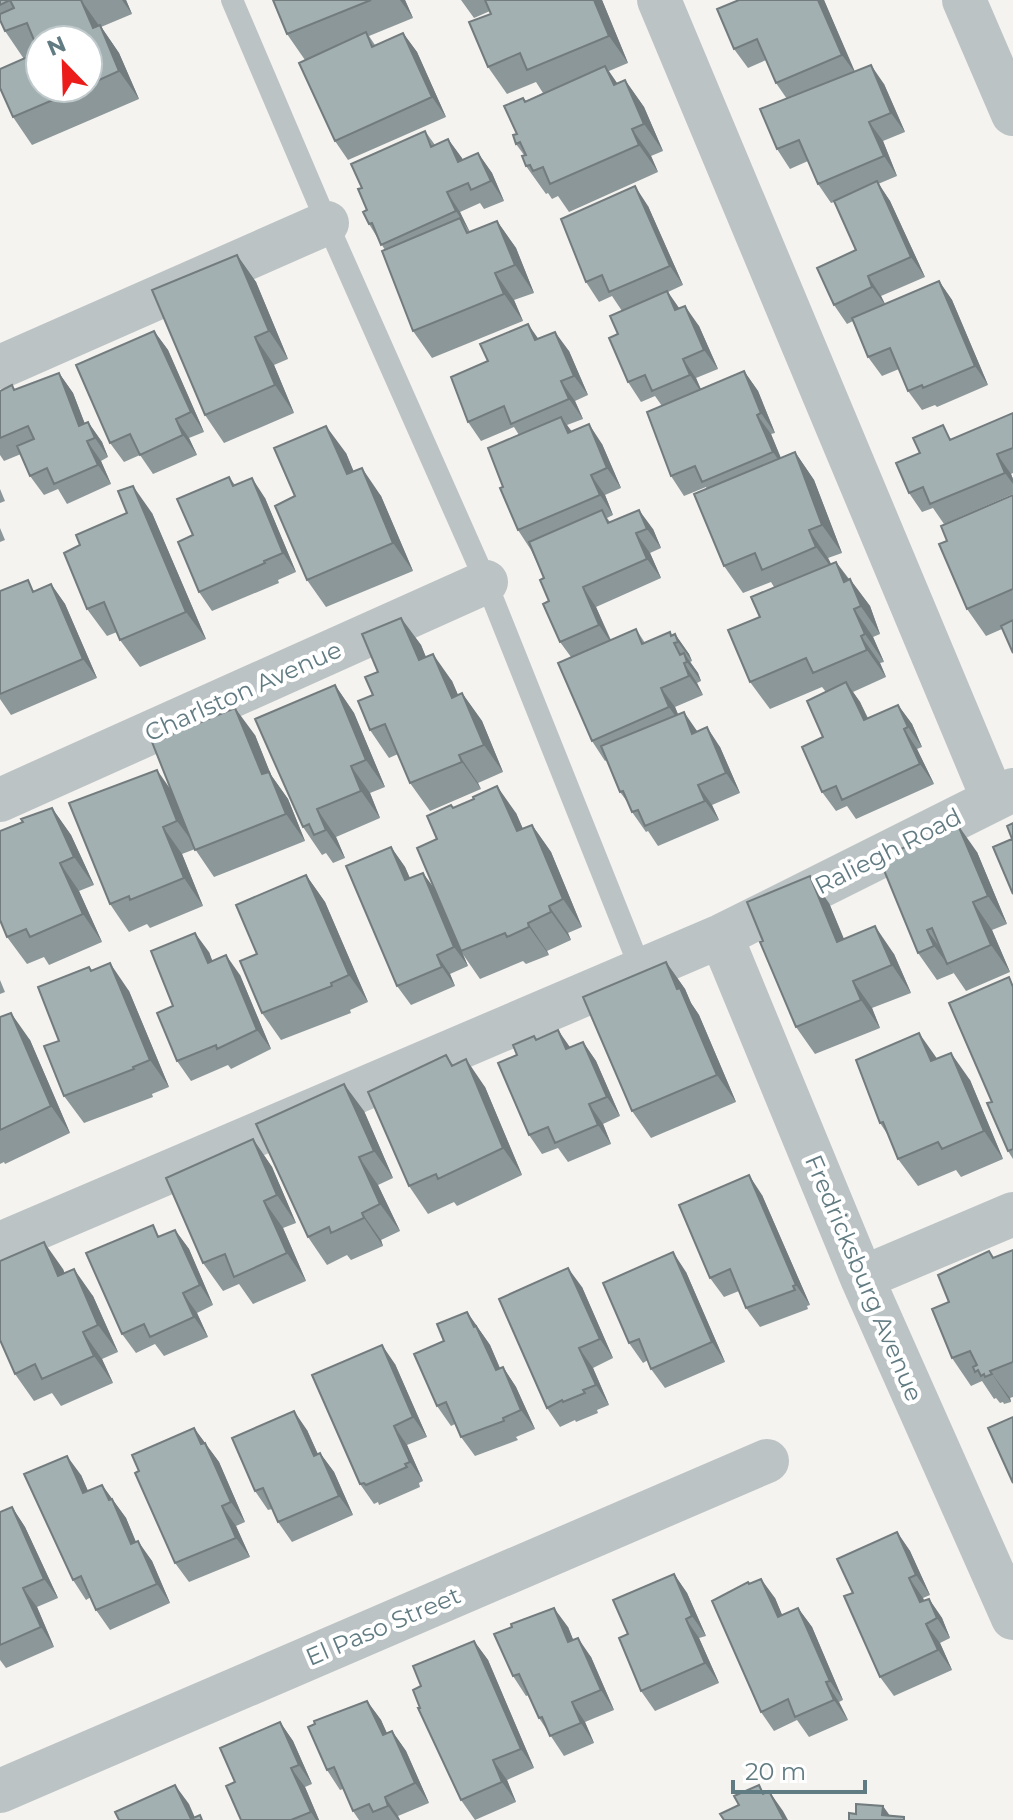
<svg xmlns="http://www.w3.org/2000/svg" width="1013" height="1820" viewBox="0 0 1013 1820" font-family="Montserrat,sans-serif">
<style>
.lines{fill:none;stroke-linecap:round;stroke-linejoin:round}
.service{stroke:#bcc3c5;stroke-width:22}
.minor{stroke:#bcc3c5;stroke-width:44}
.tertiary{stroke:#bcc3c5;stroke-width:44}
.wall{fill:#8c9799;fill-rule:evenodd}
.shaded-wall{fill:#727b7d}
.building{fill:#a3b0b2;stroke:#727b7d;stroke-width:2}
.labels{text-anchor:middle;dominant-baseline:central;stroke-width:8;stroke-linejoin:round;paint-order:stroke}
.street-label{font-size:24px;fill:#617b82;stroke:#fff}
</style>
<rect width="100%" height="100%" fill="#f4f3ef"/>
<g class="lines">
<path class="service" d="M232,0L327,223L486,582L641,970"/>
<path class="minor" d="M659,0L993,799
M0,367L327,223
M0,800L486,582
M721,936L862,1278L1013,1618
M0,1244L721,936L1013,790
M862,1278L1013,1214
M0,1791L767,1461"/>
<path class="tertiary" d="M964,0L1013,114"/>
</g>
<path class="wall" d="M0,0H126L132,14L101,27L119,53L139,99L32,145L13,117L24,59L5,31L0,20ZM88,40V88H40Z
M273,0H405L413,18L369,36L375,45L403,33L417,52L446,117L348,160L335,141L305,60L287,34Z
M461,0H602L628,63L609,71L617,83L625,80L644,107L663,151L651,156L658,172L569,212L558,196L552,199L548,193L546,194L526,166L524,155L516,144L523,98L526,101L543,93L536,82L507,94L488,67L491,14L490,11L474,18Z
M739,0H824L854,71L884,84L905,132L883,141L897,176L878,184L890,201L925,277L881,296L885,304L939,281L952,300L988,385L937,407L935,405L922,410L908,391L899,369L882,376L868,357L853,321L847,324L834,305L856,250L834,202L831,203L818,184L808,161L790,169L777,149L787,99L776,83L766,60L748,68L734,49Z
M425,131L435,145L448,139L463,160L478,153L492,173L504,201L484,209L480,203L460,212L470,232L497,221L516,248L534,293L514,300L523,321L432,358L413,331L385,250L369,224L362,188Z
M648,206L683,285L668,292L679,308L699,326L718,369L696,378L701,389L744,371L758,391L775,433L771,434L781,458L795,452L814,480L842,553L828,558L831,564L836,562L870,606L880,634L873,637L884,662L880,663L886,677L853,692L860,702L868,718L898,705L912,724L922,747L917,749L934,784L856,819L847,806L836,811L822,792L826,692L822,687L770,709L750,682L760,617L774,587L771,582L743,593L724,566L707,489L706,487L684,496L671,476L662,406L655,396L641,402L628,382L618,334L622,311L612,296L599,302L586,282Z
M237,255L256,282L288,359L274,365L294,413L224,443L205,415Z
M154,331L168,350L204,432L189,438L197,455L153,474L140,455L124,462L110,443Z
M539,339L569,351L588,395L575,401L583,419L567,425L572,432L602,444L621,488L605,495L613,515L607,518L610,522L653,529L661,548L650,553L661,578L596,607L611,640L636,629L645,643L670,632L672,635L675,634L689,654L692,661L690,662L698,673L701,681L697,683L703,695L675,707L678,714L697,731L720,747L740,793L712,805L719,820L658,846L648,831L646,832L632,812L629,804L620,792L607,760L605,761L592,741L571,657L560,642L544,578L531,550L518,530L503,487L519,435L514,427L481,441L468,422Z
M59,373L73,393L85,424L88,422L102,442L108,457L101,461L111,484L67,504L58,489L44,495L30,476L21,454L4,461L0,455V391L15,390Z
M1013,413V473L1011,474L1013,479V494L944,524L933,508L922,512L909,493L953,439Z
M346,453L354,472L381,496L413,571L326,607L307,580L295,496Z
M229,477L235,485L265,498L296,572L278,580L279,583L212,611L199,592L193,535Z
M0,489L5,501L0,503Z
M1013,495V653L1002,629L986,636L967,609L947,541Z
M152,513L206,639L140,667L120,640L117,632L107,636L87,609Z
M0,528L5,540L0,542Z
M51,584L65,604L97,678L11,715L0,699V694L36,591Z
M401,618L421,645L426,657L452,681L458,695L462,693L482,721L503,772L478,783L481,789L430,811L410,783L398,754L389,758L370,730L373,695L378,672Z
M335,685L354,713L385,787L370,793L380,818L336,837L345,858L333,863L326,853L322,855L303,827Z
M255,735L271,775L288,799L305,841L214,877L195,849L182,854L203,906L150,928L147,924L129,932L110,904L171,789Z
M451,805L453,808L516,813L523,829L532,825L551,852L582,927L568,933L571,940L547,951L549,955L526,964L523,961L480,979L462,953L468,966L450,974L455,986L411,1005L397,986L391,847L405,867L410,878L435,890L437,839Z
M52,808L71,835L94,885L79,891L102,942L49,965L44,957L27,964L7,937L23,822Z
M977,852L1007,924L992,930L1010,972L966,991L953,972L954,973L937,980L918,953L879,858Z
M306,875L325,902L368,1002L350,1010L351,1013L281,1040L262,1013L257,954Z
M829,903L844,940L894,954L911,993L872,1008L880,1028L815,1054L796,1027Z
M209,952L212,961L240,975L271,1049L231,1069L228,1065L191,1081L177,1061L173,1006Z
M666,962L685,989L691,1003L699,1015L736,1102L651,1138L632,1111Z
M89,967L92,971L129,991L169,1087L152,1094L153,1097L84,1123L64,1096L59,1041Z
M0,980L5,992L0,994Z
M1013,983V1159L1008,1151L992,1102Z
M0,1017L30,1040L70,1133L5,1164L4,1162L0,1164Z
M534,1036L537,1040L570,1047L583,1042L596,1061L620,1116L603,1124L611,1144L568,1162L558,1148L542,1154L529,1135L517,1055Z
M446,1055L453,1065L485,1087L522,1175L457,1206L454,1202L428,1214L409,1186Z
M937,1059L970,1080L1003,1159L961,1177L956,1170L918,1186L898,1159L888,1135L880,1123Z
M364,1111L393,1178L378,1185L400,1231L381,1240L383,1246L351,1260L347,1255L327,1265L308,1237Z
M253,1139L272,1167L296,1223L283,1228L306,1281L253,1304L239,1284L223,1291L203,1263Z
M762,1195L810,1305L807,1306L808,1309L760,1327L746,1308L739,1291L724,1297L710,1278Z
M175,1230L189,1249L213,1305L197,1313L208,1337L164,1356L155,1344L136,1353L122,1334L161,1236Z
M1013,1250V1397L1010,1398L1011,1402L1004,1404L1003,1402L1000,1403L996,1398L994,1399L982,1381L971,1386L952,1358L949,1302L989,1251L994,1258Z
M63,1269L64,1273L93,1296L118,1352L102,1359L113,1383L61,1406L52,1393L34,1401L15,1374Z
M686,1272L725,1362L665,1388L651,1369L648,1360L643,1363L629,1343Z
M582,1287L613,1358L593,1368L609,1405L597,1410L598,1413L576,1422L575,1420L560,1427L547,1408Z
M467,1312L490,1345L500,1368L503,1367L516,1387L535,1429L516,1437L518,1440L475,1456L461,1437L455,1424L451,1426L437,1406L444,1341Z
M395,1364L427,1437L407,1445L423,1481L419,1483L420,1487L379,1505L378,1502L374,1504L360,1484Z
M194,1428L219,1462L245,1522L236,1526L250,1557L189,1582L175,1563L139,1471Z
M307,1430L318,1454L320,1453L334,1472L353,1515L292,1542L278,1522L272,1509L268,1510L255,1491Z
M81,1475L88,1491L102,1485L126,1518L136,1542L152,1561L170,1603L110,1630L96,1610L91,1597L86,1600L73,1580Z
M12,1507L25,1527L58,1598L37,1607L54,1647L6,1668L0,1660V1512Z
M897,1532L910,1551L930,1595L923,1598L924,1601L929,1599L942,1618L950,1638L940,1643L952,1670L894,1696L880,1677L853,1593Z
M674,1574L687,1593L706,1636L699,1638L719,1683L655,1711L641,1691L628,1634Z
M749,1584L775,1598L782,1615L798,1608L812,1627L843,1700L839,1702L848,1720L809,1737L797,1720L774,1731L761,1712Z
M568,1627L573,1640L591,1657L614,1710L585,1722L594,1743L564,1756L539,1718L529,1695L526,1696L513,1676Z
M474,1641L488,1660L534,1768L507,1780L516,1802L475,1820L461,1800L420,1708Z
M367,1701L381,1720L387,1734L392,1731L406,1751L429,1803L398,1816L400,1820H359L353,1811L343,1789L340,1790L327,1770Z
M280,1722L293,1741L312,1784L305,1787L319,1820H241L235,1782Z"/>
<path class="shaded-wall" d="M81,0L100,27L93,28Z
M122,0H126L132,14Z
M400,0H405L413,18Z
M594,0H602L628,63L609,36Z
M818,0H824L856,74L842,55Z
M100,25L119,53L139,99L119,71Z
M403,33L417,52L446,117L432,97Z
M871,65L884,84L905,132L891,113Z
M605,66L624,93L614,85Z
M625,80L644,107L663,151L644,124Z
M869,122L883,141L897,176L884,156Z
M632,129L651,156L658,172L639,145Z
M448,139L462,158L472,182L458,162Z
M478,153L492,173L504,201L491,181Z
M877,181L890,201L925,277L911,257Z
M635,186L648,206L683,285L670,266Z
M447,192L460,212L469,231L456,211Z
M497,221L516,248L534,293L515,265Z
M237,255L256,282L288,359L269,331Z
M495,273L514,300L523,321L504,294Z
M868,276L881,296L886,306L872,287Z
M939,281L952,300L988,385L975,366Z
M667,291L681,311L675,310Z
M685,306L699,326L718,369L704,350Z
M528,324L542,344L535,340Z
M154,331L168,350L204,432L191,412Z
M555,332L569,351L588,395L574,376Z
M255,337L274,365L294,413L275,385Z
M683,359L696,378L703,395L690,375Z
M744,371L758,391L775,433L761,413Z
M59,373L73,393L91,440L79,426Z
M561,381L575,401L583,419L569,399Z
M757,415L771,434L786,471L773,452Z
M561,417L575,436L568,433Z
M176,419L189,438L197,455L183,435Z
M88,422L102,442L108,457L95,438Z
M589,424L602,444L621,488L607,468Z
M326,426L346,453L366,502L347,474Z
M87,441L101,461L111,484L98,465Z
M795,452L814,480L842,553L822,525Z
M997,454L1011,474L1013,479V484L1005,473Z
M362,468L381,496L413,571L393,543Z
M591,475L605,495L613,515L600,495Z
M252,478L265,498L296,572L283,553Z
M133,486L152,513L206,639L186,612Z
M639,510L653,529L661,548L647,529Z
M809,530L828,558L836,574L816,547Z
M636,533L650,553L661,578L647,559Z
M836,562L854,587L850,579L870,606L880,634L844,582Z
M51,584L65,604L97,678L83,659Z
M583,587L596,607L612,644L599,625Z
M854,609L873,637L884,662L865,634Z
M401,618L421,645L438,687L419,660Z
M675,634L689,654L692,661L678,642Z
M861,636L880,663L886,677L867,650Z
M684,653L698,673L701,681L687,662Z
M433,654L452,681L471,725L452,698Z
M684,663L697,683L703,695L689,676Z
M846,682L860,702L877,739L864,720Z
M335,685L354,713L385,787L366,760Z
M661,688L675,707L683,727L669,707Z
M462,693L482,721L503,772L484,745Z
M898,705L912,724L922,747L908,727Z
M235,708L255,735L271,775L288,799L305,841L286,814L262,774Z
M684,712L697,731L692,734Z
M707,727L720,747L740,793L726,773Z
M904,729L917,749L934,784L920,764Z
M459,755L478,783L481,789L462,762Z
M351,766L370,793L380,818L361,791Z
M157,770L176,797L197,848L177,821Z
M698,785L712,805L719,820L705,801Z
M497,786L516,813L536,859L517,831Z
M52,808L71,835L94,885L74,857Z
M317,809L336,837L345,858L326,830Z
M532,825L551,852L582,927L563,899Z
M958,825L977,852L1007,924L988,896Z
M163,827L182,854L203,906L184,878Z
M391,847L405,867L419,900L405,880Z
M60,863L79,891L102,942L83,914Z
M423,873L437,892L468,966L454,947Z
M306,875L325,902L368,1002L349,975Z
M810,876L829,903L857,970L837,942Z
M973,902L992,930L1010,972L991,945Z
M549,906L568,933L571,940L551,912Z
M528,923L547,951L549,955L529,927Z
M875,926L894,954L911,993L892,965Z
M927,930L947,957V964L954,973L934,946Z
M195,933L209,952L221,983L208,963Z
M226,955L240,975L271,1049L257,1030Z
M437,955L450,974L455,986L442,967Z
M666,962L685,989L691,1003L699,1015L736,1102L717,1075Z
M110,963L129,991L169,1087L150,1060Z
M853,981L872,1008L880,1028L861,1000Z
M11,1013L30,1040L70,1133L51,1106Z
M558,1030L572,1050L566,1049Z
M919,1033L938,1060L931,1061Z
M583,1042L596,1061L620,1116L607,1097Z
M951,1053L970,1080L1003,1159L984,1131Z
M466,1059L485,1087L522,1175L503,1148Z
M344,1084L364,1111L393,1178L374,1151Z
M589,1104L603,1124L611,1144L598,1125Z
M253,1139L272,1167L296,1223L277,1195Z
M359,1157L378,1185L400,1231L380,1204Z
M749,1175L762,1195L810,1305L796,1285Z
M264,1201L283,1228L306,1281L287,1253Z
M362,1213L381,1240L383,1246L364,1218Z
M175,1230L189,1249L213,1305L200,1285Z
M44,1242L63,1269L77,1304L58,1276Z
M673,1252L686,1272L725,1362L712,1342Z
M568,1268L582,1287L613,1358L600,1339Z
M74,1269L93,1296L118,1352L98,1325Z
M183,1293L197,1313L208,1337L194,1317Z
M467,1312L490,1345L509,1390L496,1370Z
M83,1332L102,1359L113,1383L94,1356Z
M382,1345L395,1364L427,1437L413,1417Z
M579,1348L593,1368L609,1405L596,1385Z
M503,1367L516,1387L535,1429L521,1410Z
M990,1371L1010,1398L1011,1402L992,1374Z
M294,1411L307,1430L327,1475L314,1456Z
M394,1426L407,1445L423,1481L410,1462Z
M194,1428L219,1462L245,1522L231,1502Z
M320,1453L334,1472L353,1515L339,1496Z
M67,1456L81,1475L97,1512L83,1493Z
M102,1485L126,1518L145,1564L131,1544Z
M222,1506L236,1526L250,1557L236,1538Z
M12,1507L25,1527L58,1598L44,1579Z
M897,1532L910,1551L930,1595L916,1575Z
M138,1541L152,1561L170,1603L157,1584Z
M674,1574L687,1593L706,1636L692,1616Z
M909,1578L923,1598L934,1622L920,1602Z
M761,1579L775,1598L791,1636L778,1617Z
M23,1588L37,1607L54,1647L41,1627Z
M929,1599L942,1618L950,1638L937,1618Z
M554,1608L568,1627L582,1661L568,1642Z
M798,1608L812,1627L843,1700L830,1681Z
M686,1619L699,1638L719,1683L705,1663Z
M926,1624L940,1643L952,1670L938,1650Z
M578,1638L591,1657L614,1710L601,1690Z
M474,1641L488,1660L534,1768L521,1749Z
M826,1682L839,1702L848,1720L834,1700Z
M367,1701L381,1720L397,1755L383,1735Z
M572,1702L585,1722L594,1743L581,1723Z
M280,1722L293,1741L312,1784L299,1765Z
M392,1731L406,1751L429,1803L415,1783Z
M493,1760L507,1780L516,1802L502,1782Z
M291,1768L305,1787L319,1820H316L311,1812Z
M175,1785L189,1804L196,1820H191Z
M769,1791L783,1811L788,1820H784Z
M385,1797L398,1816L400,1820H398L388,1806Z
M883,1806L893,1820L882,1815Z"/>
<path class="building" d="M0,0H81L93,28L100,25L119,71L88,85V40H40V88H81L13,117L0,88V69L39,52L27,23L5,31L0,20V14L14,8L10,0L0,5Z
M273,0H371L287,34Z
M485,0H594L609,36L527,70L520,53L488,67L469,22L491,14Z
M739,0H818L842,55L776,83L757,39L734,49L717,9Z
M366,32L372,47L403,33L432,97L335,141L299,63Z
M871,65L891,113L869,122L884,156L818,184L799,140L777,149L760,109Z
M605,66L614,85L625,80L644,124L632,129L639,145L550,184L543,167L533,171L530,165L526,166L522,156L526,155L520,142L516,144L513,135L517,134L504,106L523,98L525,102Z
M425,131L431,147L448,139L458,162L478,153L491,181L471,190L468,183L447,192L456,211L381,245L372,223L369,224L363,212L367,210L358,189L362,188L351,164Z
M877,181L911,257L868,276L872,287L834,305L817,268L856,250L834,201Z
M635,186L670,266L609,292L602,275L586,282L561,219Z
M460,218L467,233L497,221L515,265L495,273L504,294L413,331L382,251Z
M237,255L269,331L255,337L275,385L205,415L152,290Z
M939,281L975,366L923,388L922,385L908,391L890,348L868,357L852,318Z
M667,291L675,310L685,306L704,350L683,359L690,375L652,391L645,375L628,382L609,338L618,334L610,316Z
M528,324L535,340L555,332L574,376L561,381L569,399L511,424L504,406L468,422L451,377L488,361L480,344Z
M154,331L191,412L176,419L183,435L140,455L130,434L110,443L76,365Z
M744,371L761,413L757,415L773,452L702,482L695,466L671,476L647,412Z
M59,373L79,426L88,422L95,438L87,441L98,465L54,484L47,468L30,476L17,446L34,439L28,426L0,438V391L12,385L14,390Z
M1013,413V448L997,454L1005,473L930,504L923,487L909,493L896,463L920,453L913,438L943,425L950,440Z
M561,417L568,433L589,424L607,468L591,475L600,495L518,530L500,488L503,487L488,448Z
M326,426L347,474L362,468L393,543L307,580L275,506L295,496L274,448Z
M795,452L822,525L809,530L816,547L762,570L755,553L724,566L694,494Z
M229,477L233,486L252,478L283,553L264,561L265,563L199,592L178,542L193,535L177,499Z
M133,486L186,612L120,640L104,602L87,609L64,553L80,545L76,535L127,513L118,491Z
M1013,495V589L967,609L939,544L947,541L941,526Z
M602,510L608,523L639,510L647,529L636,533L647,559L583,587L599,625L560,642L543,604L549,601L540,580L544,578L529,542Z
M836,562L844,582L850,579L861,606L854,609L865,634L861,636L867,650L813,673L806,658L750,682L728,630L760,617L751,597Z
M28,580L33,592L51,584L83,659L0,694V591Z
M401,618L419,660L433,654L452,698L462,693L484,745L459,755L462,762L410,783L385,724L370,730L358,701L373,695L365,677L378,672L362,634Z
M1013,620V653L1001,626Z
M636,629L642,644L670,632L671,636L675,634L678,642L674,643L680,655L684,653L687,662L684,663L689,676L661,688L669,707L592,741L558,663Z
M846,682L864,720L898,705L908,727L904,729L920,764L842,800L836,786L822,792L802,747L823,737L807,701Z
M335,685L366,760L351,766L361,791L317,809L326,830L314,835L309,824L303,827L255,719Z
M235,708L262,774L269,772L286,814L195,850L152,742Z
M684,712L692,734L707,727L726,773L698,785L705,801L645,826L638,810L632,812L623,791L620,792L601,746Z
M157,770L177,821L163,827L184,878L130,900L129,896L110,904L69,803Z
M497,786L517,831L532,825L563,899L549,906L551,912L528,923L529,927L507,937L505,933L461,951L417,848L437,839L427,816L451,805L453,808L474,799L473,797Z
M52,808L74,857L60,863L83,914L30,937L26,929L7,937L0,920V831L23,822L21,819Z
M1013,823V894L993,847L1012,839L1007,826Z
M958,825L988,896L973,902L991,945L947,964L932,928L927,930L934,946L918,953L879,858Z
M391,847L405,880L423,873L454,947L437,955L442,967L397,986L346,866Z
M306,875L349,975L331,983L332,986L262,1013L240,961L257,954L236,905Z
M810,876L837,942L875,926L892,965L853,981L861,1000L796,1027L760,942L763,941L747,902Z
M195,933L208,963L226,955L257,1030L217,1049L216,1045L177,1061L157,1013L173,1006L151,951Z
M666,962L677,989L680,988L717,1075L632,1111L583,997Z
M110,963L150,1060L133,1067L134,1069L64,1096L44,1046L59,1041L38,987L89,967L91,971Z
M1009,977L1013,987V1149L1008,1151L987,1103L992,1102L949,1003Z
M11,1013L51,1106L0,1130V1017Z
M558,1030L566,1049L583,1042L607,1097L589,1104L598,1125L555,1143L548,1127L529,1135L498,1063L517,1055L513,1045L534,1036L536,1040Z
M919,1033L931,1061L951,1053L984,1131L942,1149L938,1142L898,1159L883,1122L880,1123L856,1060Z
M446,1055L452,1066L466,1059L503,1148L438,1179L436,1174L409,1186L368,1092Z
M344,1084L374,1151L359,1157L380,1204L362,1213L364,1218L331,1233L329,1227L308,1237L256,1124Z
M253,1139L277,1195L264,1201L287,1253L234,1277L225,1254L203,1263L166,1178Z
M749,1175L796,1285L793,1286L795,1290L746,1308L730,1269L710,1278L679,1205Z
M153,1225L158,1237L175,1230L200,1285L183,1293L194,1317L150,1337L144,1324L122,1334L86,1253Z
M44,1242L58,1276L74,1269L98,1325L83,1332L94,1356L42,1379L35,1364L15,1374L0,1340V1261Z
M1013,1250V1362L990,1371L992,1374L985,1377L984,1374L981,1376L978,1370L975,1372L973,1367L977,1365L970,1351L952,1358L932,1309L949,1302L938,1275L989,1251L993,1258Z
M673,1252L712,1342L651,1369L639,1339L629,1343L603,1283Z
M568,1268L600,1339L579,1348L596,1385L583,1390L585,1393L563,1402L562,1400L547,1408L499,1299Z
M467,1312L474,1327L476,1326L496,1370L503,1367L521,1410L503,1418L504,1421L461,1437L446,1402L437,1406L414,1354L444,1341L437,1324Z
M382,1345L413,1417L394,1426L410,1462L405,1464L407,1467L366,1485L364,1483L360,1484L312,1375Z
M294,1411L314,1456L320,1453L339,1496L278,1522L263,1488L255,1491L232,1438Z
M1013,1417V1483L988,1428Z
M194,1428L201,1444L205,1443L231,1502L222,1506L236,1538L175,1563L135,1473L139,1471L132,1455Z
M67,1456L83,1493L102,1485L109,1500L112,1499L131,1544L138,1541L157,1584L96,1610L81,1576L73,1580L24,1474Z
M12,1507L44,1579L23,1588L41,1627L0,1645V1512Z
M897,1532L916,1575L909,1578L920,1602L929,1599L937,1618L926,1624L938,1650L880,1677L844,1596L853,1593L837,1559Z
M674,1574L692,1616L686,1619L705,1663L641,1691L619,1638L628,1634L613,1600Z
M761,1579L778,1617L798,1608L830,1681L826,1682L834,1700L795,1717L788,1699L761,1712L712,1601L748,1582L749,1584Z
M554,1608L568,1642L578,1638L601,1690L572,1702L581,1723L550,1736L542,1717L539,1718L519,1674L513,1676L494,1634L512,1627L511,1624Z
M474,1641L521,1749L493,1760L502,1782L461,1800L418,1708H420L413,1690L421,1686L413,1666Z
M367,1701L383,1735L392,1731L415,1783L385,1797L388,1806L373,1812L369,1804L353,1811L334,1767L327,1770L308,1727L315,1724L314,1721Z
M280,1722L299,1765L291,1768L311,1812L291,1820H241L226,1786L235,1782L220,1748Z
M175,1785L191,1819L200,1815L202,1820H119L115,1812Z
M759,1785L763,1794L769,1791L784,1820H724L720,1814L739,1805L734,1796Z
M856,1804L883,1806L882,1815L904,1817V1820H849V1813L856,1814Z"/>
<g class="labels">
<g class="street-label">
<text transform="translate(243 691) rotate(-24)">Charlston Avenue</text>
<text transform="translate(888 851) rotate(-27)">Raliegh Road</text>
<text transform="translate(864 1278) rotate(67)">Fredricksburg Avenue</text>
<text transform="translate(383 1626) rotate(-23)">El Paso Street</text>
</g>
</g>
<g transform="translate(64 64) rotate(337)"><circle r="38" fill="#ffffff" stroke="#c0cacd" stroke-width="2"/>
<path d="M0-6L14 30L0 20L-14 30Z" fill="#eb1c19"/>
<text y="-12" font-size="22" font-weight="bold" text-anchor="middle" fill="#617b82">N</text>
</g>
<path d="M733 1780v12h132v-12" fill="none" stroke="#617b82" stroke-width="4"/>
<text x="745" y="1780" font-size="24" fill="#617b82" stroke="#ffffff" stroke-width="6" paint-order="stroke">20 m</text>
</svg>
